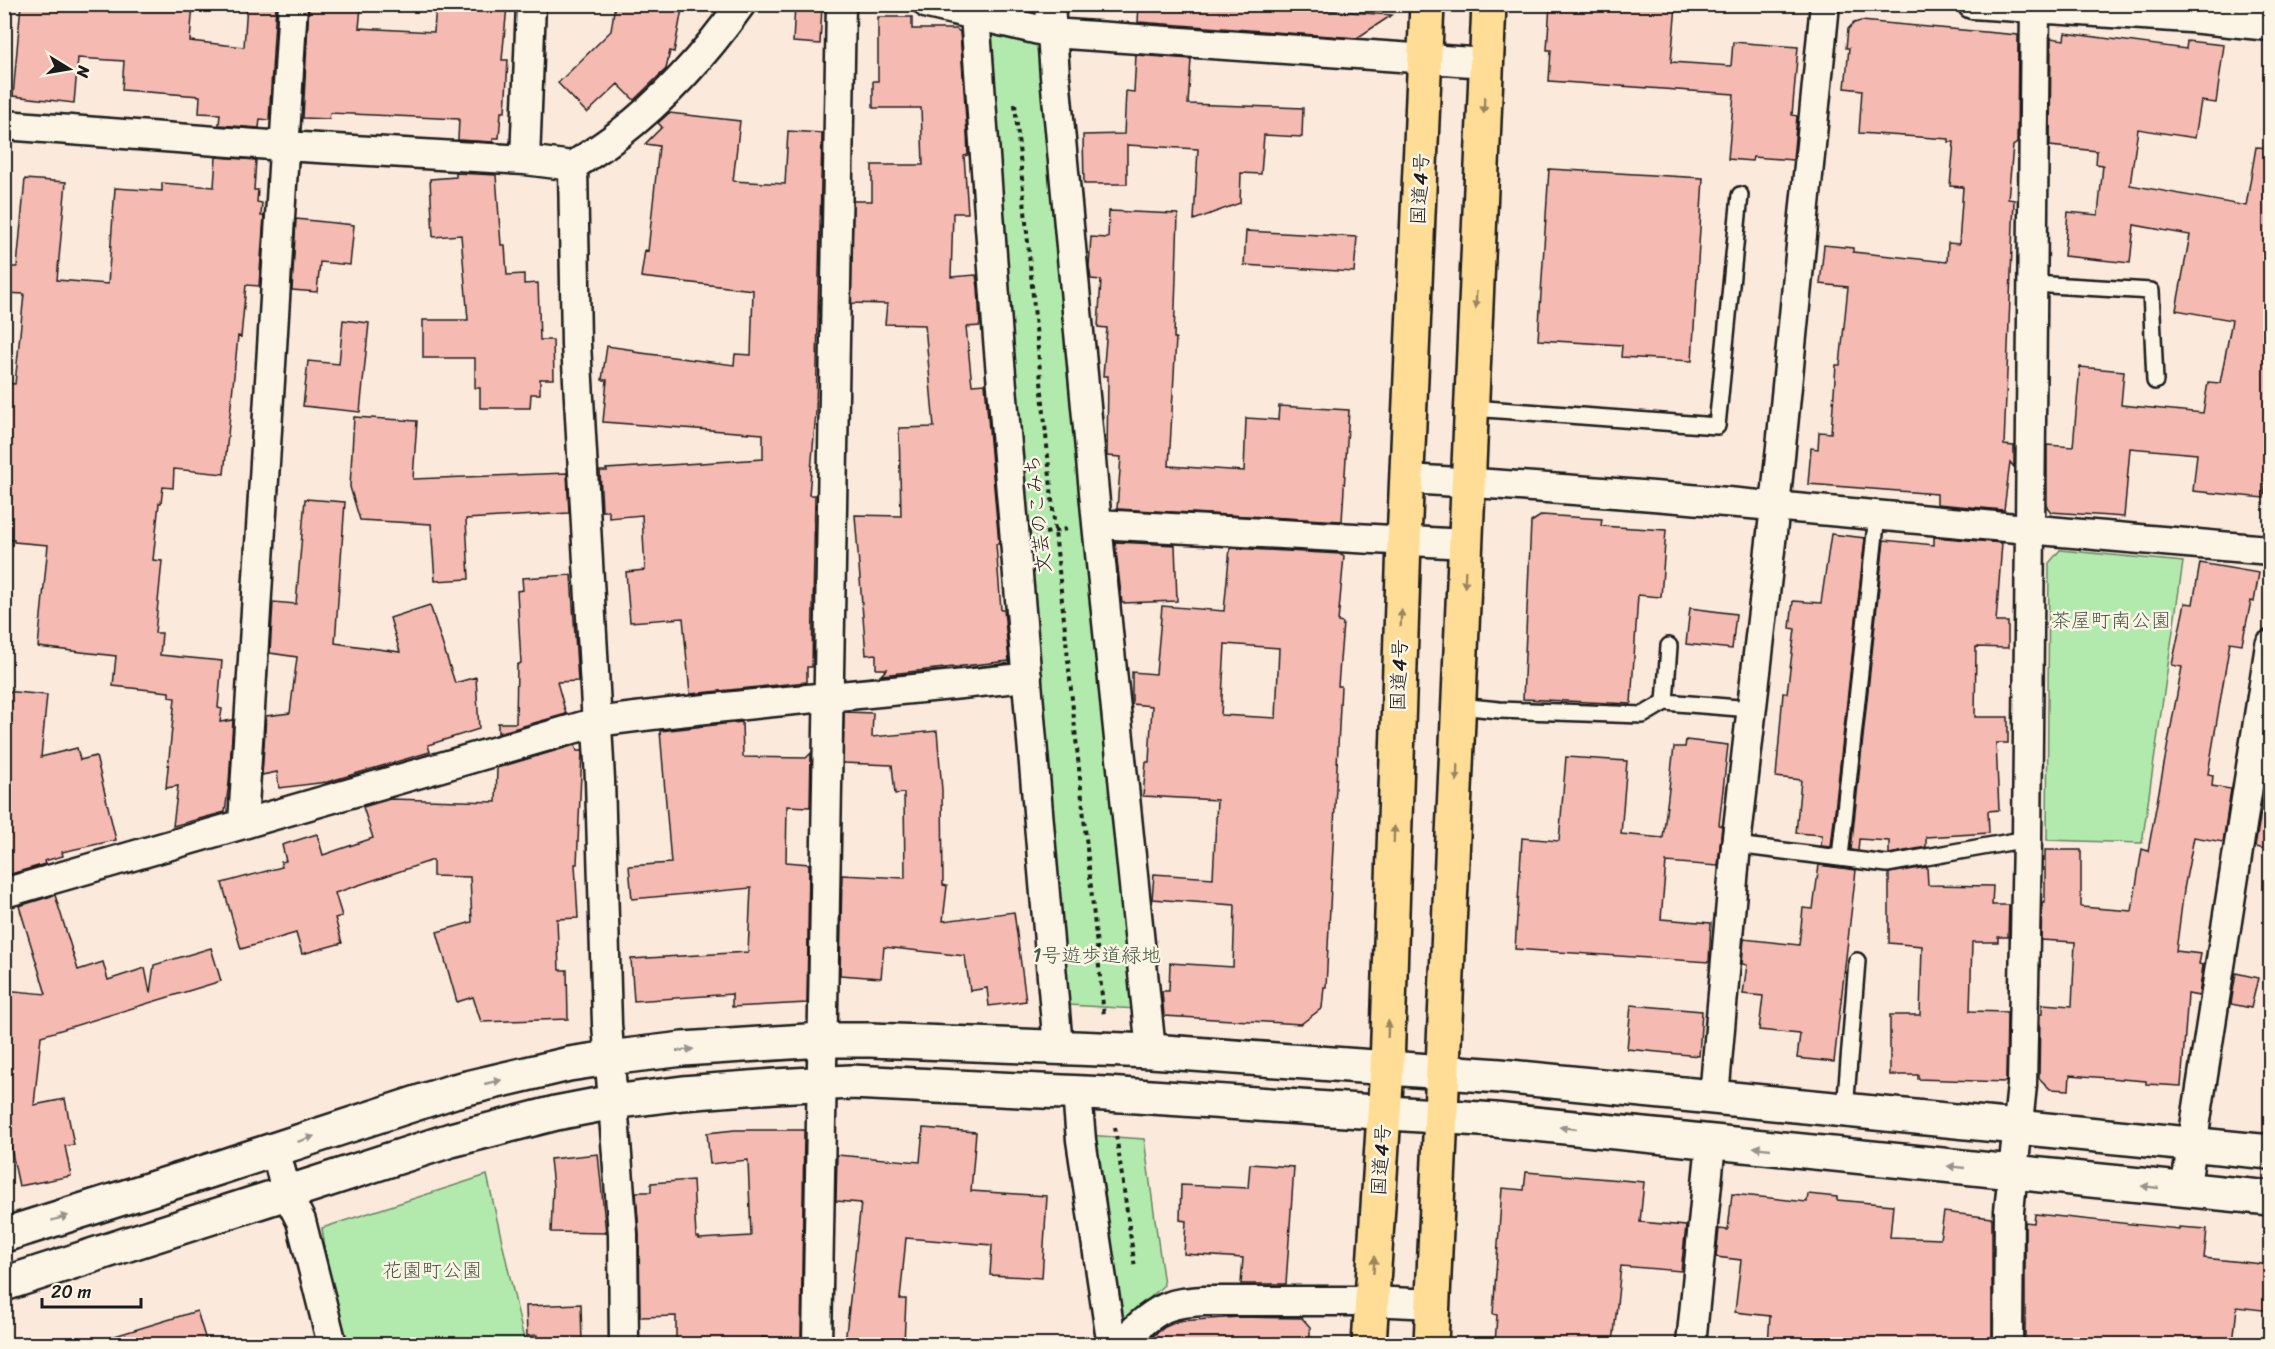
<svg xmlns="http://www.w3.org/2000/svg" width="2275" height="1349" viewBox="0 0 2275 1349" font-family="Sriracha,'Klee One',sans-serif">
<style>
.green{fill:#b2eaad;stroke:#678364;stroke-width:1.5}
.building{fill:#f5bab1;stroke:#1c1c1c;stroke-width:1.5;fill-rule:evenodd}
.lines{fill:none;stroke-linecap:round;stroke-linejoin:round}
.service-casing{stroke:#1c1c1c;stroke-width:20}
.minor-casing{stroke:#1c1c1c;stroke-width:33}
.tertiary-casing{stroke:#1c1c1c;stroke-width:38}
.trunk-casing{stroke:#1c1c1c;stroke-width:38}
.path{stroke:#1c1c1c;stroke-width:4;stroke-dasharray:4.5 4.5;stroke-linecap:butt}
.service{stroke:#fcf5e5;stroke-width:15}
.minor{stroke:#fcf5e5;stroke-width:28}
.tertiary{stroke:#fcf5e5;stroke-width:33}
.trunk{stroke:#ffdd96;stroke-width:33}
.oneway{fill:#99865f}
.oneway2{fill:#97938b}
.labels{text-anchor:middle;dominant-baseline:central;stroke-width:5;stroke-linejoin:round;paint-order:stroke}
.street-label{font-size:20px;fill:#1c1c1c;stroke:#fcf5e5}
.park-label{font-size:20px;fill:#495a48;stroke:#fcf5e5}
</style>
<rect width="100%" height="100%" fill="#fbe9db"/>
<filter id="ink" filterUnits="userSpaceOnUse"><feTurbulence type="fractalNoise" baseFrequency=".0167" numOctaves="2"/><feDisplacementMap in="SourceGraphic" scale="12" xChannelSelector="R" yChannelSelector="G"/><feConvolveMatrix kernelMatrix="1 2 1 2 8 2 1 2 1" color-interpolation-filters="sRGB"/></filter>
<g filter="url(#ink)">
<path class="green" d="M986,5H1041L1137,1009L1069,1005L1028,552Z
M2060,550L2183,562L2142,843L2047,840L2049,563Z
M1085,1135L1144,1139L1164,1285L1120,1325Z
M487,1175L525,1344H348L328,1269L322,1228Z"/>
<path class="building" d="M21,4H193L190,41L244,47L247,4H276L269,120L260,119L259,128L219,125L220,114L199,113L200,96L122,90L124,61L78,58L74,103L13,96Z
M309,4L361,7L359,28L434,32L436,4L507,6L502,60H508L505,112H501L499,138H493V142L458,140L459,119L330,113L329,119L303,118Z
M615,4H683L674,52L670,51L666,69L634,100L618,84L587,113L558,83L611,31Z
M795,4L822,6L820,44L793,42Z
M1139,4H1307V9L1392,15L1357,38L1138,22Z
M1550,4L1676,6L1671,62L1731,66L1733,42L1798,47L1792,115L1797,116L1793,160L1753,157L1752,161L1728,159L1734,94L1549,81L1551,50H1547Z
M878,17H912V29H956L960,32L967,134L968,155L964,156L968,213H953L951,277L976,275L978,287L980,326L966,327L972,385L985,384L999,544H996L1001,610H1004L1009,661L881,675L887,669H876V654L866,655L855,515L901,516L899,428L934,427L925,325L885,324L887,304L851,303L853,201H872V165H923L921,108H873V81H878Z
M1861,21L2018,35L2017,143L2013,146L2008,199L2014,200L2004,445L2014,446V467L2010,462L2004,510L1937,504V494L1808,484L1811,448L1818,449L1819,432L1831,433L1836,365H1840L1848,287L1820,284L1824,245L1853,248V252L1947,262L1948,243L1959,244L1963,187L1950,186L1954,142H1949V139L1859,133L1862,90L1845,88L1849,48H1846L1848,29L1854,23Z
M2065,33L2186,49L2187,41L2224,45L2216,103L2201,101L2195,138L2138,129L2130,185L2246,206L2256,147L2271,148L2270,285L2264,320L2271,321V430L2264,498L2193,491L2197,454L2130,448L2124,517L2051,512L2047,507V445L2073,447L2080,367L2124,371L2121,405L2203,413L2208,382L2220,383L2232,320L2176,310L2190,235L2134,225L2130,263L2064,256L2068,212L2098,215L2103,165L2096,164L2097,151L2050,146L2051,38L2064,40Z
M1136,55L1191,59L1188,104L1303,108L1302,137L1264,135L1261,174L1241,173L1240,203L1194,220L1198,149L1127,145V184H1084L1083,135L1124,134L1126,91L1134,92Z
M669,113L740,121L733,181L785,184L788,131L822,133L816,412L809,495H815L812,667H807V682L690,694L683,618L630,622L626,572L645,570L642,515L609,518V511H602L600,471H607L606,469L763,459V434L603,422L607,380H602L607,346L634,350V352L734,365L735,354L751,355L753,290L641,277L645,250L648,251L659,146L645,144L662,127L658,123Z
M216,157L256,160L254,190H258L257,202L262,203L261,216H264L259,286L246,285L241,337L238,336L224,474L174,469L173,488L163,487L161,503H159L153,560L162,561L155,633H162L160,655L222,661L218,708L222,709L220,722L233,720L229,783L225,812L173,826L178,786L166,788L175,698L169,697V692L113,686L116,656L38,647L48,545L14,542V540L4,539V470L8,435H4V383L15,384L24,294L6,293L7,267H17L25,179L66,182L57,280L108,284L115,188L162,191V183L214,187Z
M1549,169L1703,178L1692,361L1621,357L1622,345L1538,340Z
M456,173L496,175L501,245H505L507,275L524,274V284L538,283L540,340H553L554,379H540V394H531L530,408H480V388H475V358H423V320H468L461,235L433,237L430,179L456,177Z
M1109,211L1178,214L1174,338H1176L1169,466L1244,471L1246,418L1278,420L1279,406L1349,410L1342,521L1117,509L1121,457L1107,456L1108,376H1103L1107,328L1098,327L1101,280L1091,279L1089,266L1091,237L1108,238Z
M296,219L354,225L350,265L320,262L317,292L292,290Z
M1246,231L1357,237L1354,272L1244,265Z
M343,320L369,323L360,412L303,406L308,361L339,364Z
M354,417L417,421L413,479L567,473L569,513L466,519L469,579L435,581L431,524L360,520L350,487Z
M305,499L345,502L335,643L400,652L390,618L430,605L455,683L476,677L479,729L428,745L430,752L327,782L279,788L277,772L262,775L266,716L290,713L297,657L270,653L273,602L296,604Z
M1542,515L1602,519L1601,526L1666,530L1661,597L1638,595L1631,704L1523,699L1531,522Z
M1831,534L1865,538L1831,847L1821,846L1822,835L1796,833L1801,780L1776,777L1783,693H1787L1795,629L1790,628L1793,601L1821,603Z
M1934,537L2002,543L1996,622H2008V648L1976,647L1975,717H2008V743H1996L1999,810L1988,811L1989,833L1926,837V847L1889,854V841L1859,839L1858,851L1851,850L1884,540L1934,545Z
M1115,542L1175,545L1177,601L1122,603Z
M1230,548L1341,554L1344,556L1338,622L1343,623L1338,686H1341L1326,987H1324L1322,1008L1301,1024L1164,1016L1162,991H1169L1170,963L1233,967L1235,905L1152,899L1154,874L1213,878L1217,800L1143,796L1146,762H1149L1152,706L1132,704V672L1156,674L1162,606L1224,611ZM1225,644L1279,648L1276,718L1221,715Z
M2200,563L2259,573L2254,602L2251,601L2242,644L2230,642L2208,774L2213,775L2212,786L2231,789L2223,842L2194,837L2184,889L2176,951L2201,954L2199,964L2203,965L2199,996L2188,994L2181,1086L2146,1084V1081L2070,1075L2069,1090L2050,1089L2039,1078L2040,1014H2042V1004L2072,1006L2075,942L2041,940L2042,903H2045V850H2081V907L2132,911L2142,849L2148,851L2182,667L2172,665L2185,603L2193,604Z
M571,575L578,681L557,682L566,714L498,733V723H516L517,665L521,663L517,591L523,590L522,578Z
M1690,608L1736,614L1732,649L1686,644Z
M4,691L47,695L41,757L77,748L80,760L96,756L116,840L62,852L63,856L44,861L45,864L4,876Z
M844,712L873,713L872,737L937,731L942,790L943,885L947,886L943,921L1014,912L1026,1001L989,1006L987,988L970,991L965,956L884,947L881,978L840,975L842,875L905,878L904,793L895,794L892,765L843,763Z
M742,722L743,757L806,758L811,753L810,807L787,806L786,862L809,864L807,1003L732,1007V994L634,1001L631,959L748,952L751,888L632,899L629,866L671,863L660,731Z
M1686,740L1728,745L1719,825L1722,826L1718,866L1666,862L1661,919L1711,923L1709,962L1515,949L1522,838L1559,841L1566,757L1627,761L1621,834L1663,838L1674,747H1685Z
M575,745L577,751H582L577,864H575L578,918L557,919L559,970H567L568,1019L481,1022L473,997L457,1002L437,932L472,922L470,877L433,876V860L335,893L342,916L335,918L342,943L302,954L296,933L241,949L222,883L282,867L281,862L286,861L282,845L317,834L323,855L373,838L363,807L390,799L496,802L497,768Z
M2264,794L2271,795V850L2255,847Z
M1819,865L1856,870L1834,1062L1797,1058L1800,1034L1759,1030L1763,996L1743,994L1747,965L1742,964L1744,939L1799,945L1803,908L1813,909Z
M1927,867L1928,885L1993,886L1992,905H2009L2008,937H1998V942H1972L1970,1011L2007,1012L2006,1082L1918,1079V1075H1890V1015H1920L1922,946L1889,943V873Z
M55,895L78,970L103,962L108,980L145,968L150,993L154,965L211,948L221,981L41,1036L34,1105L65,1099L74,1145L65,1146L71,1176L19,1186L4,1115V990L46,994L19,906Z
M2236,973L2258,978L2251,1008L2231,1004Z
M1631,1005L1702,1011L1699,1056L1627,1049Z
M923,1128L976,1132L971,1191L1047,1196L1042,1278L990,1275L992,1245L906,1238L900,1299H906L904,1344H847L845,1343L861,1203L836,1201L837,1155L920,1162Z
M735,1130H804L801,1340L762,1337L761,1344L735,1342V1344H676V1316L640,1317L639,1234L636,1192H651V1183L693,1180L696,1237H699V1239L751,1236L748,1160L710,1164L707,1133Z
M598,1154L606,1233L551,1232L553,1187L550,1159Z
M1250,1164L1294,1167L1286,1284H1241L1243,1258L1184,1254L1186,1221L1180,1220L1181,1185L1248,1188Z
M1526,1172L1644,1182L1640,1222L1686,1226L1681,1271L1621,1266L1613,1344H1495L1497,1315L1493,1314L1502,1188L1524,1190Z
M1732,1194L1807,1202L1808,1194L1837,1197V1200L1893,1205L1890,1237L1940,1239L1944,1212L1992,1218V1339H1979V1344H1768L1770,1316L1735,1312L1741,1260L1716,1257L1719,1229L1728,1230Z
M2035,1214L2179,1229V1227L2207,1229L2204,1258L2271,1265V1311L2237,1307L2233,1344H2086L2025,1341V1222L2034,1223Z
M581,1304L582,1344H537V1335L527,1336L526,1306Z
M197,1311L207,1344H109L108,1338Z
M1239,1317L1302,1318L1310,1327V1344H1143L1165,1327L1179,1321Z"/>
<g class="lines">
<defs>
<path id="service" d="M2033,284L2151,291L2155,381
M1472,408L1717,426L1740,195
M1669,646L1665,702L1751,709
M1459,706L1499,710L1643,715L1665,702
M1736,845L1887,864L2027,839
M1840,857L1877,515
M1845,1110L1857,961"/>
<path id="minor" d="M928,4L1052,33L1486,63
M1050,4L1055,76L1097,524L1151,1051
M1972,4L2190,18L2270,26
M975,15L998,339L1058,1048
M4,125L284,146L525,160L573,166C588,156 604,146 618,135C665,99 707,52 741,4
M525,160L531,4
M573,166L576,344L600,780L607,1024L623,1234L624,1344
M1407,479C1695,495 1983,527 2270,550
M1097,524L1466,544
M243,823L293,4
M4,893L597,722C740,702 884,694 1027,677
M1077,1093L1081,1140L1110,1333L1116,1344
M1714,1097L1736,845L1775,507L1825,4
M275,1149L287,1194L301,1221L332,1344
M2185,1191L2270,645
M817,1344C826,898 830,451 841,4
M1120,1344C1134,1331 1151,1312 1170,1306C1180,1302 1192,1302 1203,1301H1371L1433,1304
M1691,1344L1711,1143
M2008,1344L2009,1211L2022,1085L2027,839L2035,4"/>
<path id="tertiary" d="M4,1235L215,1169L454,1091L569,1064L609,1058L683,1049L822,1040H870L1151,1051L1500,1076L2270,1152
M4,1284L451,1140L556,1113L613,1102L683,1093L775,1086L851,1082L1106,1094L1495,1120L2270,1198"/>
<path id="trunk" d="M1369,1344L1387,1068L1404,541L1427,4
M1431,1344L1489,4"/>
</defs>
<use href="#service" class="service-casing"/>
<use href="#minor" class="minor-casing"/>
<use href="#tertiary" class="tertiary-casing"/>
<use href="#trunk" class="trunk-casing"/>
<path class="path" d="M1015,104L1055,531L1104,1016
M1045,533L1067,529
M1115,1127L1135,1268"/>
<use href="#service" class="service"/>
<use href="#minor" class="minor"/>
<use href="#tertiary" class="tertiary"/>
<use href="#trunk" class="trunk"/>
</g>
<defs><path id="oneway-solid" d="M-6-.8H1V-3.2L6.5 0L1 3.2V.8H-6Z" transform="scale(1.5)"/></defs>
<g class="oneway">
<use href="#oneway-solid" transform="translate(1484 105) rotate(92)"/>
<use href="#oneway-solid" transform="translate(1476 300) rotate(92)"/>
<use href="#oneway-solid" transform="translate(1465 579) rotate(92)"/>
<use href="#oneway-solid" transform="translate(1401 618) rotate(-88)"/>
<use href="#oneway-solid" transform="translate(1457 773) rotate(92)"/>
<use href="#oneway-solid" transform="translate(1394 834) rotate(-88)"/>
<use href="#oneway-solid" transform="translate(1388 1029) rotate(-88)"/>
<use href="#oneway-solid" transform="translate(1374 1265) rotate(-86)"/>
</g>
<g class="oneway2">
<use href="#oneway-solid" transform="translate(685 1050) rotate(-6)"/>
<use href="#oneway-solid" transform="translate(493 1082) rotate(-13)"/>
<use href="#oneway-solid" transform="translate(1568 1128) rotate(-174)"/>
<use href="#oneway-solid" transform="translate(306 1139) rotate(-19)"/>
<use href="#oneway-solid" transform="translate(1762 1148) rotate(-174)"/>
<use href="#oneway-solid" transform="translate(1956 1167) rotate(-174)"/>
<use href="#oneway-solid" transform="translate(2150 1187) rotate(-174)"/>
<use href="#oneway-solid" transform="translate(60 1218) rotate(-17)"/>
</g>
</g>
<g class="labels">
<g class="street-label">
<text transform="translate(1420 189) rotate(-87)">国道4号</text>
<text transform="translate(1038 514) rotate(-96)">文芸のこみち</text>
<text transform="translate(1399 675) rotate(-88)">国道4号</text>
<text transform="translate(1381 1160) rotate(-86)">国道4号</text>
</g>
<g class="park-label">
<text x="2111" y="620">茶屋町南公園</text>
<text x="1097" y="955">1号遊歩道緑地</text>
<text x="432" y="1270">花園町公園</text>
</g>
</g>
<rect width="2275" height="1349" fill="none" stroke="#fcf5e5" stroke-width="24"/>
<rect x="12" y="12" width="2251" height="1325" fill="none" stroke="#1c1c1c" stroke-width="2" filter="url(#ink)"/>
<g transform="translate(69 69) rotate(101)" stroke="#fcf5e5" stroke-width="4.5" paint-order="stroke">
<path d="M0-4.5L10 22L0 15L-10 22Z" fill="#1c1c1c"/>
<text y="-9" font-size="16" font-weight="bold" text-anchor="middle" fill="#1c1c1c">N</text>
</g>
<path d="M42 1298v9h99v-9" fill="none" stroke="#1c1c1c" stroke-width="3"/>
<text x="51" y="1298" font-size="18" fill="#1c1c1c" stroke="#fcf5e5" stroke-width="4.5" paint-order="stroke">20 m</text>
</svg>
